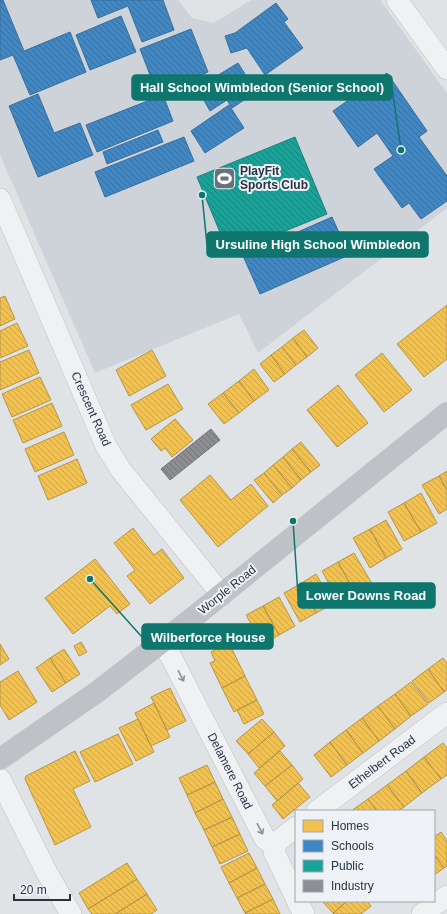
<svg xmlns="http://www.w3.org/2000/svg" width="447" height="914" viewBox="0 0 447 914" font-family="Helvetica,sans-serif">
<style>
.built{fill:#ced3d9}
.homes{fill:url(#homes-back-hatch);stroke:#b5964a}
.schools{fill:url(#schools-back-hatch);stroke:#386e9d}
.public{fill:url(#public-back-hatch);stroke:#1c817e}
.industry{fill:url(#industry-back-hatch);stroke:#6e7279}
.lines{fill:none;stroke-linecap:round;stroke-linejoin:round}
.minor-casing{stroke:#bec1c4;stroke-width:22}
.minor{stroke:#f0f1f3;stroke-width:21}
.secondary{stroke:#bec2c6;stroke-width:22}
.oneway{stroke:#8c929a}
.labels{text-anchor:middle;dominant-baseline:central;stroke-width:4;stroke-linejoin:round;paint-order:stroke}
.poi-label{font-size:12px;font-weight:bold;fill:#273340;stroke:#eef2f6;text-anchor:start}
.street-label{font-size:12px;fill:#273340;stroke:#eef2f6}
.leader{fill:none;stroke:#0f766e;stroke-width:1.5}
.callout-dot{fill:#0f766e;stroke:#eef2f6;stroke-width:1.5}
.callout{fill:#0f766e;stroke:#0f766e;stroke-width:1.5}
.callout-label{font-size:13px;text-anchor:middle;font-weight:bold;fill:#fff}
</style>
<defs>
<pattern id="homes-back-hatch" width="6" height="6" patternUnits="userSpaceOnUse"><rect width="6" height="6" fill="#f2c14e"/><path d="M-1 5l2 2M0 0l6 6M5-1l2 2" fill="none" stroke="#d0a645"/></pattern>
<pattern id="schools-back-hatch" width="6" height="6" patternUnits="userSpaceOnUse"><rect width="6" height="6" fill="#3f88c5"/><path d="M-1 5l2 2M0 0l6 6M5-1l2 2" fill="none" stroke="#3570a1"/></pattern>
<pattern id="public-back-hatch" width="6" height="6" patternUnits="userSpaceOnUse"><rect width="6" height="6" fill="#17a398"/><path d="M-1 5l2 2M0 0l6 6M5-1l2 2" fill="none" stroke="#15857d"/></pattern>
<pattern id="industry-back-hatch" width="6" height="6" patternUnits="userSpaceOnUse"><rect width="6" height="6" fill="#8d8d92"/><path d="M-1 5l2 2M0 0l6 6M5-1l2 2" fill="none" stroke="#737479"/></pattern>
</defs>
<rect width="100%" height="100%" fill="#e0e3e6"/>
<path class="built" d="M0,0H178L192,18L214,23L251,0H380L447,93V208L258,353L239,314L95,373L0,155Z"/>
<path class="homes" d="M5,296L15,319L0,326V298Z
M447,305V359L424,377L397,344Z
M17,323L28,346L0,358V331Z
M304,330L318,348L307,357L293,338Z
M293,338L307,357L296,365L282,347Z
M282,347L296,365L285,374L271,355Z
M29,350L39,373L0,390V362Z
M152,350L166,376L129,396L116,370Z
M382,353L412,390L384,412L355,375Z
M271,355L285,374L274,382L260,364Z
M254,369L269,390L254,401L239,381Z
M40,377L51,400L12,417L2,394Z
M239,381L254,401L239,413L223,393Z
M168,384L183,409L146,430L131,405Z
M338,385L368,423L337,447L307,410Z
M223,393L239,413L224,424L208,404Z
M52,403L62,426L23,443L13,420Z
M175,419L193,440L172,457L165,448L161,451L151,439Z
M64,432L74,455L35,472L25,449Z
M301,442L320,465L311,472L292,449Z
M292,449L311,472L301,480L283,457Z
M283,457L301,480L292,488L273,465Z
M77,459L87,483L48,500L38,476Z
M273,465L292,488L282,495L264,473Z
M447,471V490L439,476Z
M264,473L282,495L273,503L254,480Z
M210,475L231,500L251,484L268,506L218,547L180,500Z
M439,476L447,490V509L439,514L422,485Z
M421,493L437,523L421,532L404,503Z
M404,503L421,532L404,541L388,512Z
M386,520L402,549L386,558L370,529Z
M133,528L154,555L162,549L184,578L150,604L127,576L135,570L114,543Z
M370,529L386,558L370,568L353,538Z
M354,553L371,582L354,591L338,562Z
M95,559L130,604L117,614L110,606L73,634L45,598Z
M338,562L354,591L338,600L322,571Z
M316,574L333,604L316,613L300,584Z
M300,584L316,613L300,622L284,593Z
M279,597L295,626L279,635L263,606Z
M263,606L279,635L263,645L246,615Z
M81,642L87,652L79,656L74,646Z
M229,643L245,676L222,688L210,663L215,661L211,652Z
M0,644L9,659L0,665Z
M64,649L80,674L66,683L50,658Z
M50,658L66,683L52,692L36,668Z
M443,658L447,663V690L444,692L428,669Z
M428,669L444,692L429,703L412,681Z
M18,671L37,702L9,720L0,705V682Z
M245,676L257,700L234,712L222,688Z
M411,682L428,704L411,716L395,694Z
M170,688L186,721L167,730L151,697Z
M395,694L411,716L395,729L378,706Z
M257,700L264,714L244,724L237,710Z
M154,703L170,737L151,746L135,713Z
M378,706L395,729L379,741L362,718Z
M362,718L379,741L363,753L346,730Z
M138,719L154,752L136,761L119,728Z
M262,719L274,732L248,754L236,741Z
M346,730L363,753L347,765L330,742Z
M274,732L285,746L259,768L248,754Z
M118,734L133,764L95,782L80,752Z
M330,742L347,765L331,777L314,755Z
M443,743L447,748V775L441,779L424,757Z
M75,751L90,781L73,789L91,827L55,845L25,779L26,776Z
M280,751L292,765L265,786L254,773Z
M424,757L441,779L422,793L406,771Z
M207,765L215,782L187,795L179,778Z
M292,765L303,779L277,801L265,786Z
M406,771L422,793L404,807L387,785Z
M215,782L223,799L195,813L187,795Z
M298,783L310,797L283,819L272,805Z
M387,785L404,807L398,811H377L368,799Z
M223,799L232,817L204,830L195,813Z
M368,799L377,811H351Z
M232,817L240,834L212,847L204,830Z
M441,832L447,841V866L444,868L434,855V837Z
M240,834L248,851L220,864L212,847Z
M249,853L257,868L229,883L221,867Z
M434,855L444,868L434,875Z
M127,863L137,879L88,909L79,893Z
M257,868L265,884L237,898L229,883Z
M137,879L147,894L115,914H92L88,909Z
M265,884L273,899L245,913L237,898Z
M147,894L157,910L151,914H115Z
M273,899L280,914H246L245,913Z
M322,901H347L333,913Z
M347,901H367L371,906L361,914H333Z"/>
<path class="schools" d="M0,0H3L24,51L70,32L86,72L30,95L13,55L0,60Z
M91,0H163L174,30L142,42L128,6L98,18Z
M276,3L288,19L284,22L303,48L265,75L247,48L231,53L225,36L235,33Z
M121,16L136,52L90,70L76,35Z
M191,29L208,72L157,93L140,49Z
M238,63L252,85L240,93L244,100L232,108L227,100L210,111L197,88Z
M387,73L427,131L419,137L447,176V201L421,219L409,203L402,208L374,169L393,156L377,133L358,147L333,111Z
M38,94L54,133L80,123L93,155L38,177L9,106Z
M163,95L173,121L97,152L86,125Z
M229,105L244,128L205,153L191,131Z
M158,130L163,142L107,164L103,152Z
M184,137L194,161L105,197L95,172Z
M332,217L349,255L260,294L243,256Z"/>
<path class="public" d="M295,137L327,214L229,254L197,177Z"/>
<path class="industry" d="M211,429L220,440L170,480L161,469Z"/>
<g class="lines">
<defs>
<path id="minor" d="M397,0L447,69
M0,199L106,446L121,470L222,595
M162,642L170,655L265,839L275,846
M0,779L47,873L71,914
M317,811L447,713
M296,827L277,842L274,852L296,898
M297,901L304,914
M422,914L447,896"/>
</defs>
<use href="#minor" class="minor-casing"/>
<use href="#minor" class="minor"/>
<path class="secondary" d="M0,759L97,692L190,620L447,413"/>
</g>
<defs><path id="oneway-shaft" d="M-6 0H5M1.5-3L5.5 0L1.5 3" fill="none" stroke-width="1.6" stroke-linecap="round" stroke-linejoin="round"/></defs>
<g class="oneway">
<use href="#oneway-shaft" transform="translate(181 676) rotate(63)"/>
<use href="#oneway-shaft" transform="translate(260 829) rotate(63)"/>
</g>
<defs>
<symbol id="stadium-square" viewBox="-11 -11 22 22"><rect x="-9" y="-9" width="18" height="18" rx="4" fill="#68717a" stroke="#eef2f6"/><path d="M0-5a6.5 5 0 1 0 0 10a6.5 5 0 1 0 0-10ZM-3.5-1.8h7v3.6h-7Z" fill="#fff"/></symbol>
</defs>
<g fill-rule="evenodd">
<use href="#stadium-square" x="212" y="166" width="25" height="25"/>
</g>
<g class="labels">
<g class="poi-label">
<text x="240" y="171">PlayFit<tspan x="240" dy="14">Sports Club</tspan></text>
</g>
<g class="street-label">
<text transform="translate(91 409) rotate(66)">Crescent Road</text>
<text transform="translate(227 590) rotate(-39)">Worple Road</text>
<text transform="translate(382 762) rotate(-37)">Ethelbert Road</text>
<text transform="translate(230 771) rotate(63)">Delamere Road</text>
</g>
</g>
<path class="leader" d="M401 150L392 88M202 195L207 245M293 521L298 595M90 579L142 637"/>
<g class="callout-dot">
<circle cx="401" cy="150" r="4"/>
<circle cx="202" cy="195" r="4"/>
<circle cx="293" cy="521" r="4"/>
<circle cx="90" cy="579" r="4"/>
</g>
<g class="callout">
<rect x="132" y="75" width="260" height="25" rx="4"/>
<rect x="207" y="232" width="221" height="25" rx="4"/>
<rect x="298" y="583" width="137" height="25" rx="4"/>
<rect x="142" y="624" width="131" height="25" rx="4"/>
</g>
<g class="callout-label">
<text x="262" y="92">Hall School Wimbledon (Senior School)</text>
<text x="318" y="249">Ursuline High School Wimbledon</text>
<text x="366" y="600">Lower Downs Road</text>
<text x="208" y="642">Wilberforce House</text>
</g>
<rect x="295" y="810" width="140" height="92" fill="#eef2f6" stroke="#9ea6ad"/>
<rect x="303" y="820" width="20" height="12" fill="#f2c14e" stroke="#9ea6ad"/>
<text x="331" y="830" font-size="12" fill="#273340">Homes</text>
<rect x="303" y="840" width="20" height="12" fill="#3f88c5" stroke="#9ea6ad"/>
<text x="331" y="850" font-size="12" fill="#273340">Schools</text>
<rect x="303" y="860" width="20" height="12" fill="#17a398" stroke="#9ea6ad"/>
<text x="331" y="870" font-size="12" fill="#273340">Public</text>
<rect x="303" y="880" width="20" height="12" fill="#8d8d92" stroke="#9ea6ad"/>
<text x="331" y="890" font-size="12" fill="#273340">Industry</text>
<path d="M14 894v6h56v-6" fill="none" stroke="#273340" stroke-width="2"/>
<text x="20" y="894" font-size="12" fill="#273340" stroke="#eef2f6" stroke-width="3" paint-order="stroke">20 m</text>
</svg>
